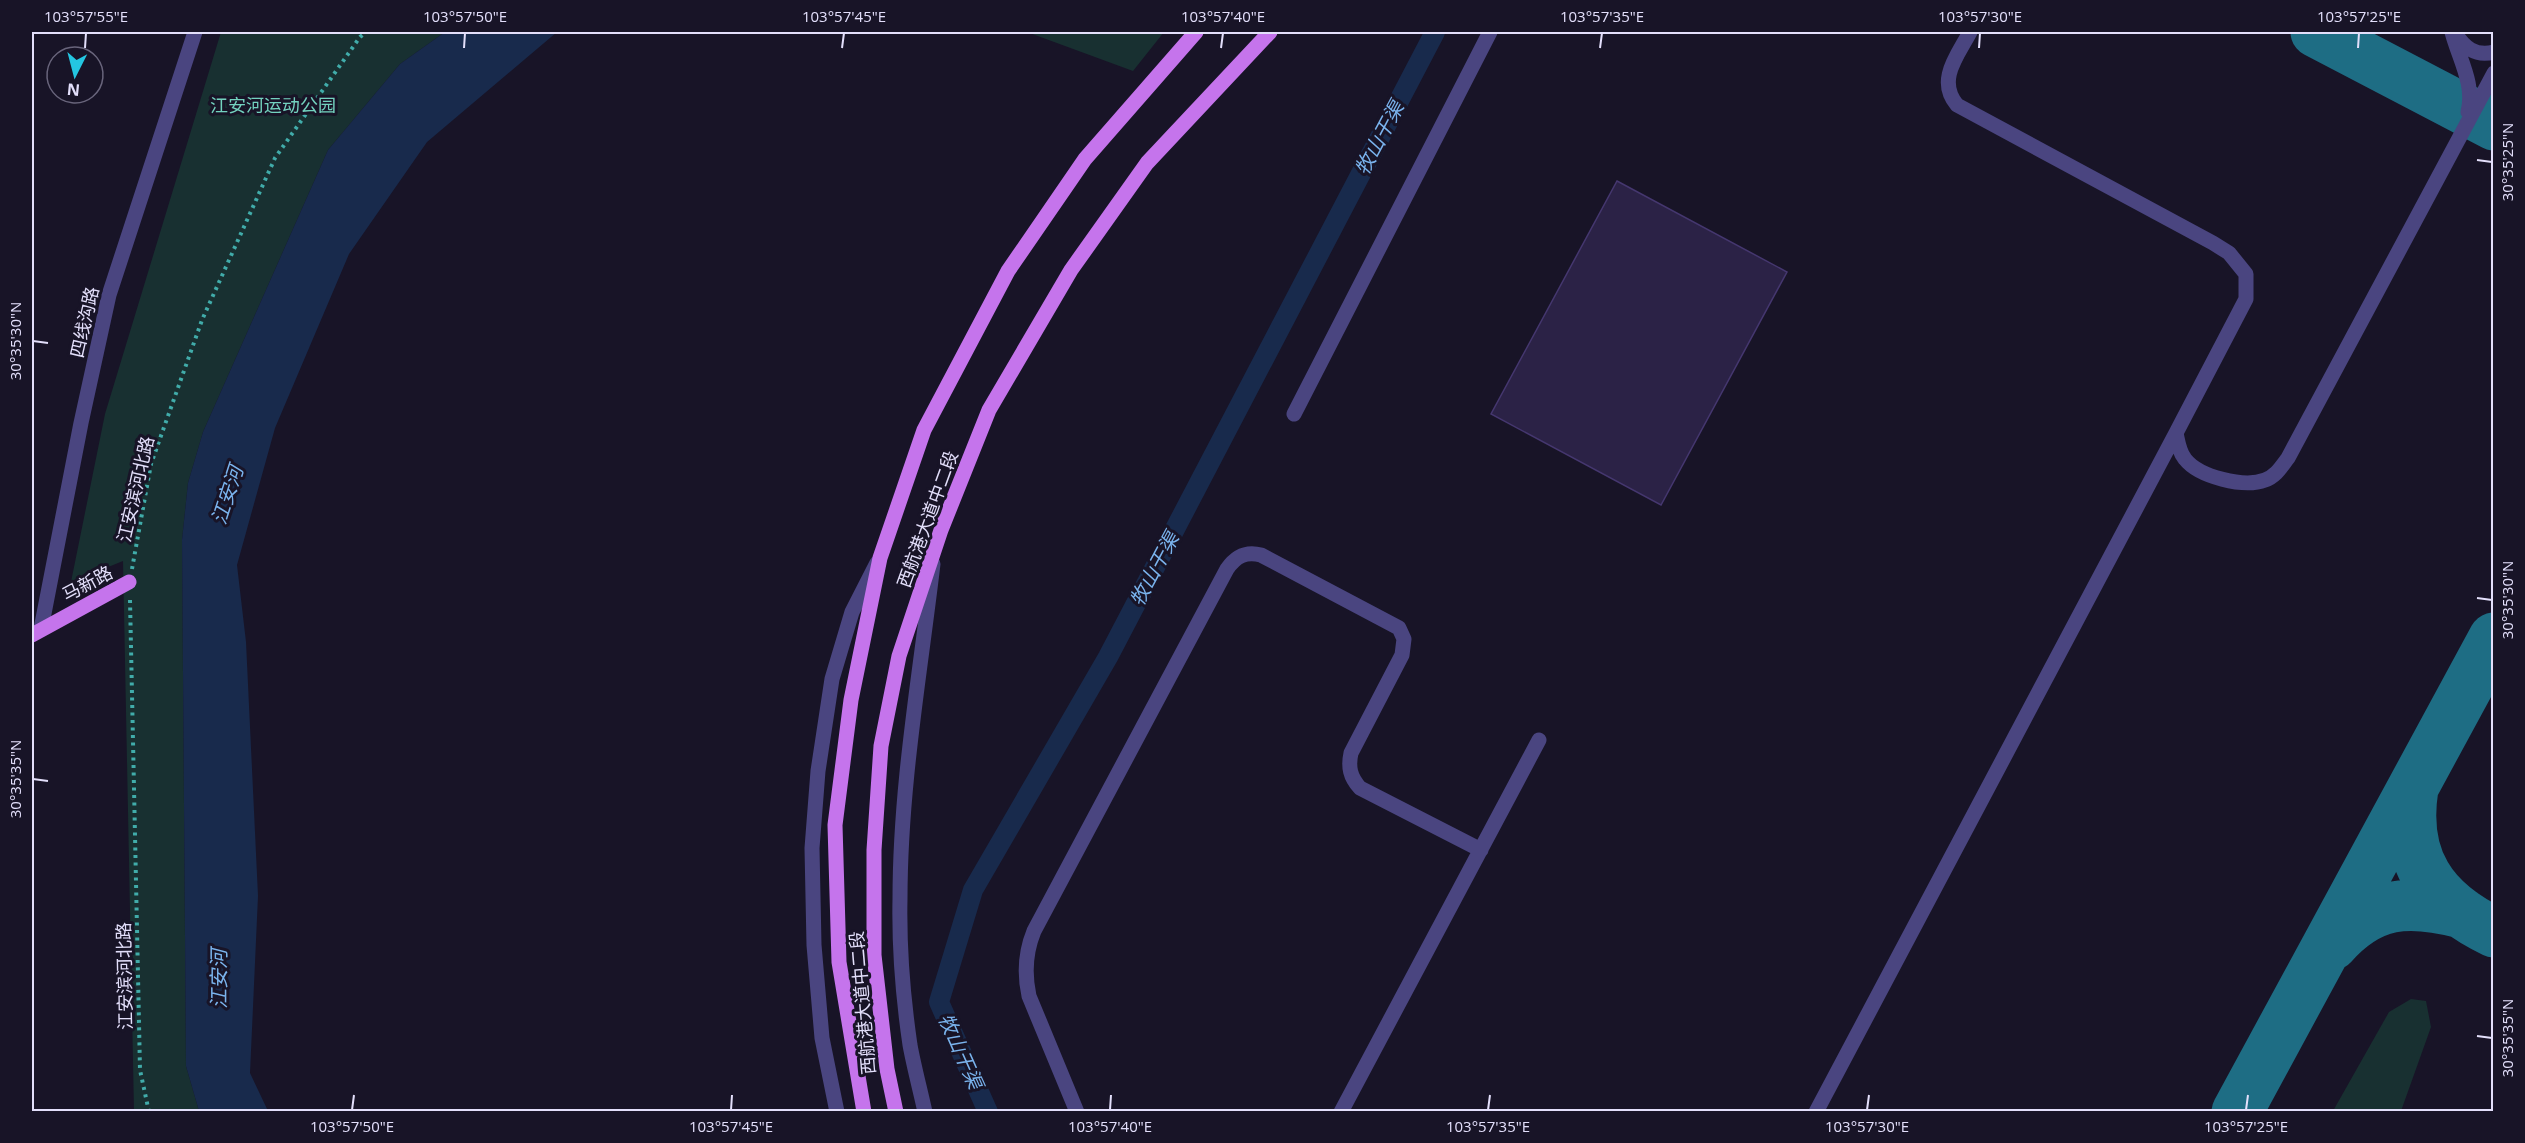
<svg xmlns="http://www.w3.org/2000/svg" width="2525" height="1143" viewBox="0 0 2525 1143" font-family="'Open Sans','Noto Sans SC',sans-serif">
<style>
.green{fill:#183031}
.water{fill:#182a4c}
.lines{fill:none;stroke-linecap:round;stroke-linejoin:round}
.canal{stroke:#182a4c;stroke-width:20}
.taxiway{stroke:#1e6d84;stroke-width:51}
.building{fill:#2b2246;stroke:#45376f;stroke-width:1.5}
.path{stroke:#41acaa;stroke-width:4;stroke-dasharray:3 4.5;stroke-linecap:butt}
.minor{stroke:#4a4580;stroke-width:15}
.major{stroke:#c574ec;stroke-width:15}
.ticks{fill:none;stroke:#e3dffb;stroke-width:2}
.labels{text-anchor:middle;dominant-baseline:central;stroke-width:6;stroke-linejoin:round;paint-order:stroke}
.park-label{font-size:18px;fill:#73d2bf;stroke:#181427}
.street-label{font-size:18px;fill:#e3dffb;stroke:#181427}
.water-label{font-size:20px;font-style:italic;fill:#7ab3ed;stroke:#181427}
.neatline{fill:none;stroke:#e3dffb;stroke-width:2}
.ticks-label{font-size:15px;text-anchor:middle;fill:#e3dffb}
</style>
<rect width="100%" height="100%" fill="#181427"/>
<path class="green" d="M221,32H445L400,64L328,150L203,432L188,483L182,540L186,1066L199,1111H134L123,561L71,582L105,414Z
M1027,32H1164L1133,71Z
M2411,999L2426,1001L2431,1027L2401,1111H2333L2389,1012Z"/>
<path class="water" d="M445,32H557L427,142L349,254L275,428L237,565L246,642L258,896L250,1073L268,1111H199L186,1066L182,540L188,483L203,432L328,150L400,64Z"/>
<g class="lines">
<path class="canal" d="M988,1112L939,1002L973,890L1108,657L1435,32"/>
<path class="taxiway" d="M2316,32L2494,125
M2413,788C2402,858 2431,902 2494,932
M2332,945C2371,901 2408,899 2462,913
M2237,1112L2494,638"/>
</g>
<path class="building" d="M1617,181L1787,272L1661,505L1491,414Z"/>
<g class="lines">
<path class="path" d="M132,569L151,464L202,320L275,158L360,37L366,32
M130,600L140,1070L149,1112"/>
<path class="minor" d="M1970,32C1958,55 1936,80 1957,105L2213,243L2229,253L2246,274V299L2176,433C2178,442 2179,452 2185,459C2199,477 2244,488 2265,480C2276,476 2281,467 2288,458L2494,73
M2452,32C2459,59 2475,84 2468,112
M2455,33C2464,47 2475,57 2494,52
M1294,414L1490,32
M41,629L81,423L109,295L195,32
M837,1112L822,1038L814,945L812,848L818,771L832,679L852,612L877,563
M925,1112C920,1089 914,1067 910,1045C903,997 899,947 900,899C900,786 920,675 933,564
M1077,1112L1029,996C1024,973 1025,953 1034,931L1227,569C1236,556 1246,551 1261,555L1399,628L1404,639L1402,655L1351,753C1348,767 1350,777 1360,788L1481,850
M1341,1112L1539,740
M1816,1112L2176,433"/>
<path class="major" d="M32,635L129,582
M864,1112L839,962L835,825L851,700L880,558L924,430L1008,271L1085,159L1196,32
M896,1112L887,1069L874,955V850L881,746L899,656L941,530L989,410L1071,270L1147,163L1270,32"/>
</g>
<path class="ticks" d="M85,48L86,33M464,48L465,33M842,48L844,33M1221,48L1223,33M1600,48L1602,33M1979,48L1980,33M2358,48L2359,33M2477,160L2492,162M33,341L48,343M2477,598L2492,600M33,779L48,781M2477,1036L2492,1038M352,1110L354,1095M731,1110L732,1095M1110,1110L1111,1095M1488,1110L1490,1095M1867,1110L1869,1095M2246,1110L2248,1095"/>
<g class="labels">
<g class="park-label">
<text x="273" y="105">江安河运动公园</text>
</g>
<g class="street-label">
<text transform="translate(84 322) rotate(-77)">四线沟路</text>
<text transform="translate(135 489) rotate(-77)">江安滨河北路</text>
<text transform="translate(927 519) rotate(-70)">西航港大道中二段</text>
<text transform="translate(87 583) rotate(-28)">马新路</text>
<text transform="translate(124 976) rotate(-91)">江安滨河北路</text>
<text transform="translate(862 1003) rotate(-95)">西航港大道中二段</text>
</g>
<g class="water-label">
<text transform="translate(1379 138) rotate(-62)">牧山干渠</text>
<text transform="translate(227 495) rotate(-72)">江安河</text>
<text transform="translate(1154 569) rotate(-62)">牧山干渠</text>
<text transform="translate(218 979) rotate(-90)">江安河</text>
<text transform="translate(961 1051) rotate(66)">牧山干渠</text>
</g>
</g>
<rect width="2525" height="1143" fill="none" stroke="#181427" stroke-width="66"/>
<g transform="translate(75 75) rotate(186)"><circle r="28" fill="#181427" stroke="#69657c" stroke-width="1.5"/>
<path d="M0-4.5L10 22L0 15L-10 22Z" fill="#24c6e1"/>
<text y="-9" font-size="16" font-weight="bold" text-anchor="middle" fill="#e3dffb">N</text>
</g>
<rect x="33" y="33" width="2459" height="1077" class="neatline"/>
<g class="ticks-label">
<text x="86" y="22">103°57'55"E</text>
<text x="465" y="22">103°57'50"E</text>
<text x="844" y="22">103°57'45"E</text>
<text x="1223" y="22">103°57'40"E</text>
<text x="1602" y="22">103°57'35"E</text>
<text x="1980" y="22">103°57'30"E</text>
<text x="2359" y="22">103°57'25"E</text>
<text transform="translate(2508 162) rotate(-90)" y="5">30°35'25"N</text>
<text transform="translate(16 341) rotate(-90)" y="5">30°35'30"N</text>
<text transform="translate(2508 600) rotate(-90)" y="5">30°35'30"N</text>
<text transform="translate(16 779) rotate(-90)" y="5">30°35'35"N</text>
<text transform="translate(2508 1038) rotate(-90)" y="5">30°35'35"N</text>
<text x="352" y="1132">103°57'50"E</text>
<text x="731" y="1132">103°57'45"E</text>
<text x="1110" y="1132">103°57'40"E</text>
<text x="1488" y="1132">103°57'35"E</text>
<text x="1867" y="1132">103°57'30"E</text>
<text x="2246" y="1132">103°57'25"E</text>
</g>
</svg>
